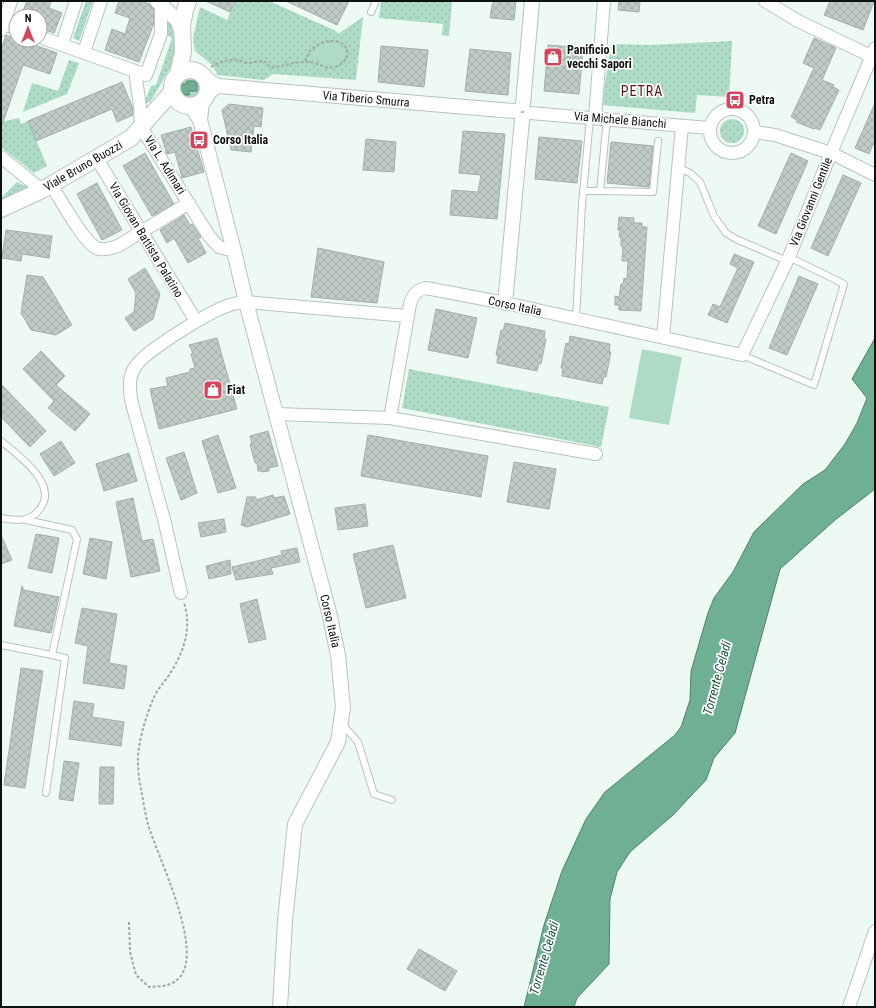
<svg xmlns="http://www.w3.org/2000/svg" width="876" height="1008" viewBox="0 0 876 1008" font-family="'Roboto Condensed',sans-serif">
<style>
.grass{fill:url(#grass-dots)}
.park{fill:#addbc6}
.water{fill:#6fb095;stroke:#52806d}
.building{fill:url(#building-cross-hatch);stroke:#a2afa9}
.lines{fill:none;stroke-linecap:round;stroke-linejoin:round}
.service-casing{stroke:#b7c4be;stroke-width:8}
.minor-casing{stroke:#b7c4be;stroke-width:14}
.tertiary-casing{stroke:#b7c4be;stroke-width:16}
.secondary-casing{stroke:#b7c4be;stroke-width:18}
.path{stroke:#9faaa4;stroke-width:2;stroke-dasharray:3 2;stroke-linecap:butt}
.service{stroke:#fff;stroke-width:6}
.minor{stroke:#fff;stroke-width:12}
.tertiary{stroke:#fff;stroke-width:14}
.secondary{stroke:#fff;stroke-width:16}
.labels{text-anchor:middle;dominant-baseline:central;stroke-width:3.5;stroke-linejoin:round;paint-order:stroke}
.poi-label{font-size:12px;font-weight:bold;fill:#0d110f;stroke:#fff;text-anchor:start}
.street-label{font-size:12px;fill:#0d110f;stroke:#fff}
.water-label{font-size:13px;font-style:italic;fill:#1e523f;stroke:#fff}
.quarter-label{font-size:14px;letter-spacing:1px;fill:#57121e;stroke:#fff}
</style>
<defs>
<pattern id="grass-dots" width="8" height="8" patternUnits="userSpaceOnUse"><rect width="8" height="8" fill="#addbc6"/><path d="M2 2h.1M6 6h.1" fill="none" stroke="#94bba9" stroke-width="1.8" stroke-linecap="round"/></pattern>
<pattern id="building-cross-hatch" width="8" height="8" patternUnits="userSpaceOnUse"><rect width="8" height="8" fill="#bfccc6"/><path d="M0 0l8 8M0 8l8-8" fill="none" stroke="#a3aea9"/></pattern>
</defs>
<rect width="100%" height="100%" fill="#ecfaf3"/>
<path class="grass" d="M86,1H93L79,41L73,38Z
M236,1H269L336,31L338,34L363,17L356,80L273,74L264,80L218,75L211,64L195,51L193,38L200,7L227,20Z
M381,1H438L452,2L449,36L442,35L443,24L379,18Z
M166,13L174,23L175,57L173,63L151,101L145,104V101L151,86L156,85L172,38L165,34Z
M732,41L729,97L697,95L695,113L602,105L611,44L650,45Z
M69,60L79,63L67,94L23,112L32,83L58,91Z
M175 88a15 15 0 1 1 30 0a15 15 0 1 1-30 0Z
M19,118L21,124L28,121L47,166L34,173L1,147V122Z
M720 131a12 12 0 1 1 24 0a12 12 0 1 1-24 0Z
M17,182L30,188L1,200V198Z
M409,369L609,407L601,447L402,408Z"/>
<path class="park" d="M330,44H337L342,47L344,52L341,61L326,66C322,61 315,61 311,57C316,49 320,46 330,44Z
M642,349L682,357L669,425L629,418Z"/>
<path class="water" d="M196,77H202V83H197V91H189V95H179V84H187V81H196Z
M875,338V489L835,520L780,569L735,733L714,758L706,780L673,815L630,852L617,872L610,899L609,964L577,998L574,1007H524L544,925L562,871L586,819L605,792L675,735L681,727L690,700L691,671L708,613L714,598L733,572L754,532L803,484L825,470L845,444L857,423L867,398L852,379Z"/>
<path class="building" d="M27,1H51L49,8L62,13L54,33L40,28V16H21Z
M119,1H141L149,4L154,9V23L139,62L105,50L112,29L125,34L130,18L115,13Z
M206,1H236L230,12Z
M286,1H349L337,25Z
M493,1H516L514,20L490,18L492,5H493Z
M619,1H640L639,12L618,10Z
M830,1H874L863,30L824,15Z
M6,35L16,39V40H20L57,53L50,74L23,65L2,125H1V50Z
M814,38L836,48L822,80L834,85L833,87L839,90L820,130L815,128L814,129L796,122L797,120L791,117L814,68L803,63Z
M548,45L583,48L579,94L544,91Z
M381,46L428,50L424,87L378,82Z
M470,49L511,53L508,95L465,91Z
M122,82L132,106L133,115L117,122L112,109L36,141L28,121Z
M875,103V145L873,144L869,154L855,148Z
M229,104L263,108L261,127L254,126L251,152L231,150L222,110Z
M191,127L204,172L182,178L175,152L167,154L161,135Z
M463,131L505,134L497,219L450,215L452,190L478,192L481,175L459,173Z
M539,137L582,141L577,183L535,179Z
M366,139L396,142L394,172L363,170Z
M611,142L653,146L649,187L607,183Z
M145,153L174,204L152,216L123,166Z
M791,153L808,161L776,234L758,226Z
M843,175L861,183L828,256L811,248Z
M97,183L122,230L102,240L77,194Z
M184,215L190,225L192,224L201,237L198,238L206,253L188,263L174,238L167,243L160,230Z
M619,217L634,218V223H642V227H647L641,311L619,310V305H615V296L619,297L621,284H623L624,278L627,279L628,261H622L623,246H621V237H619L620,230H618Z
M6,230L52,236L49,258L22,254L21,261L2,258Z
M318,248L384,262L377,303L311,297Z
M734,254L754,262L727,323L708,315L713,304L720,307L738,268L730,264Z
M145,268L160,294L153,319L134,331L125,318L134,312L136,293L128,279Z
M27,275L43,277L72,325L56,335L31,330L21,313Z
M799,276L818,284L787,355L769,348Z
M436,309L477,318L468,358L428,350Z
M505,323L545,331L544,339H546L541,364L539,363L537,371L497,363L498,355H496L501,330L503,331Z
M570,336L610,344L609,352H611L606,377L604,376L602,384L562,376L563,368H561L566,343L569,344Z
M217,338L237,409L159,429L150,389L168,386L166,378L190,372V369L195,368L191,354L193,353L189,345Z
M41,351L65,376L56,385L90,414L75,431L48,408L54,401L23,369Z
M1,384L46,431L30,447L1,417Z
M268,431L278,466L269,468V471L262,472L261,471H258L257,463H255L250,444H252L250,436Z
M218,435L236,488L218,493L202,441Z
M368,435L488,456L481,497L361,476Z
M61,441L75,463L54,476L40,454Z
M184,452L197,493L181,500L166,458Z
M129,453L137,481L104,491L96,464Z
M514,462L556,469L549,509L507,502Z
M273,495L274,498L284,496L290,514L247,527L241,525L247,497H256V500Z
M133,498L142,541L153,539L160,571L131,577L116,502Z
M365,504L368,526L338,530L335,508Z
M224,519L226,532L201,537L198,523Z
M36,534L59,538L52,573L28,568Z
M1,535L12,560L1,564Z
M90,538L112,542L106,579L83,574Z
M393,545L406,598L366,608L353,554Z
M297,548L300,562L271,568L273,574L236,580L232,567L282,555L281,551Z
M230,560L231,574L209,579L206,566Z
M22,586L24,590L59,597L51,633L14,626Z
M257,599L266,639L249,643L240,604Z
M82,608L117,614L109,663L127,666L124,689L83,683L88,646L75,643Z
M21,668L43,671L25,788L4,785Z
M74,701L94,704L92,717L124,722L121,746L69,739Z
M64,761L79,763L73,801L59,799Z
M100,767H114L113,804H99Z
M419,949L457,971L445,991L407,969Z"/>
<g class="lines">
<defs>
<path id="service" d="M371,12L376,1
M679,168L690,173L700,182L714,216L726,233L736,239L787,261
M583,191H600L607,119
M600,191L653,192L658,141
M576,319L582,204L590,118
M742,355L814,385L844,284L789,257
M1,441C18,455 62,486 38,511C28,523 15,520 1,518
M26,520L72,530L77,539L52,655L65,658L46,793
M1,645L52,655
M342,724L358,742L374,794L392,800"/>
<path id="minor" d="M765,1L798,21L875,58
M1,23L16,28
M1,30L11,1
M40,37L146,75L161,34V5
M62,44L76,1
M84,52L101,1
M135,71L140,107L141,127L209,236L219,247L234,251
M204,76L219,86L206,96
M710 131a22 22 0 1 1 44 0a22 22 0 1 1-44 0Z
M530,113L709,128
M595,118L604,1
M754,132L775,135L831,153L875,175
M1,157L42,190
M97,159L196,321
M51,185C60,198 85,246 99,249C106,250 112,248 118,246L189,203
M663,337L682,126
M277,414L390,418L596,454
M390,418L410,304C413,295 416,290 426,288L505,303L742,355L789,257L831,153L875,48
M181,593L164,519L131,400C130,389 128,377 135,367C146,350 213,309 233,304C237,303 242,303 246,302L407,316
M849,1007L875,931"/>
<path id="tertiary" d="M157,1L177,20L182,32
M219,86L514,111
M523,104L532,1
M191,106L200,120L234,251L246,302L329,612L338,655L343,707L338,742L295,824L285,921L280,1007
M200,120L202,101
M505,303L522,120"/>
<path id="secondary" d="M172 88a18 18 0 1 1 36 0a18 18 0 1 1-36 0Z
M178,74L183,52L182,25L185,10L188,1
M1,209L42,190L131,138L172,92"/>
</defs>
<use href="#service" class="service-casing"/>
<use href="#minor" class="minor-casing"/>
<use href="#tertiary" class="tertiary-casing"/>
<use href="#secondary" class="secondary-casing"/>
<path class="path" d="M211,67C219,62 228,59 238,60C241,61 244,63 247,63C259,63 262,56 271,68C283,66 293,62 305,62C318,60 326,73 339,65C343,63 346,60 347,56C348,52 347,48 344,45C335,37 318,42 311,50C308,53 307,58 305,61
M129,922L130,952L136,975L149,987C161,986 171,987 180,977C204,948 157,856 148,824C145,813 143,800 141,789C139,780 138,770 138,762C137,744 147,713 154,697C158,688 166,681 171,672C184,651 192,628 184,603"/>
<use href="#service" class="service"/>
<use href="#minor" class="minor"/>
<use href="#tertiary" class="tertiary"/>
<use href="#secondary" class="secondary"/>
</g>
<defs>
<symbol id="shop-square" viewBox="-11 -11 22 22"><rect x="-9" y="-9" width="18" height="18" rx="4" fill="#d5445a" stroke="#fff"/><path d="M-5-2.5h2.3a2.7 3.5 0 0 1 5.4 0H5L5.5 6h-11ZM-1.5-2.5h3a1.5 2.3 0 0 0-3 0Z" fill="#fff"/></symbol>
<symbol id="bus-square" viewBox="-11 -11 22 22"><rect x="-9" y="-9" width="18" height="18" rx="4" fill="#d5445a" stroke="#fff"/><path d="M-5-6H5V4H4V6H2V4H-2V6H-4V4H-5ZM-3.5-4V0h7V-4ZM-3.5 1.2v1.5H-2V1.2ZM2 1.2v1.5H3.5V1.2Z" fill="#fff"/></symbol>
</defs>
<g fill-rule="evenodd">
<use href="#shop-square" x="542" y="46" width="22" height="22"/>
<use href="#bus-square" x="724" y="89" width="22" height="22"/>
<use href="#bus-square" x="188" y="129" width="22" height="22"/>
<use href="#shop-square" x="202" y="379" width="22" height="22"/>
</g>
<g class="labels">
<g class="poi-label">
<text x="567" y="50">Panificio I<tspan x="567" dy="14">vecchi Sapori</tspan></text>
<text x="749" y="100">Petra</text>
<text x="213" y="140">Corso Italia</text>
<text x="227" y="390">Fiat</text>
</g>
<g class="street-label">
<text transform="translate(366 99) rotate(5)">Via Tiberio Smurra</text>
<text transform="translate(620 120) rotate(5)">Via Michele Bianchi</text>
<text transform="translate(165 165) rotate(58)">Via L. Adimari</text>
<text transform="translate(83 166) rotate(-30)">Viale Bruno Buozzi</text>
<text transform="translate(811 202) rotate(-68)">Via Giovanni Gentile</text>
<text transform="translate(146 240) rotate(59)">Via Giovan Battista Palatino</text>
<text transform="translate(515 306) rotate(12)">Corso Italia</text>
<text transform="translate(330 621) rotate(77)">Corso Italia</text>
</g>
<g class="water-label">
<text transform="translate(717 678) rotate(-75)">Torrente Celadi</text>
<text transform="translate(544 958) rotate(-74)">Torrente Celadi</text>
</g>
<g class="quarter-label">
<text x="642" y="91">PETRA</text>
</g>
</g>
<rect width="876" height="1008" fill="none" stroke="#0d110f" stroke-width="4"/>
<g transform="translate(28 28)"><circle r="19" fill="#ffffff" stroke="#9ea09f"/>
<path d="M0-3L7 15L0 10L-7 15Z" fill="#d5445a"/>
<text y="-6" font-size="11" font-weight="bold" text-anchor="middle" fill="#0d110f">N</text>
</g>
</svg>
